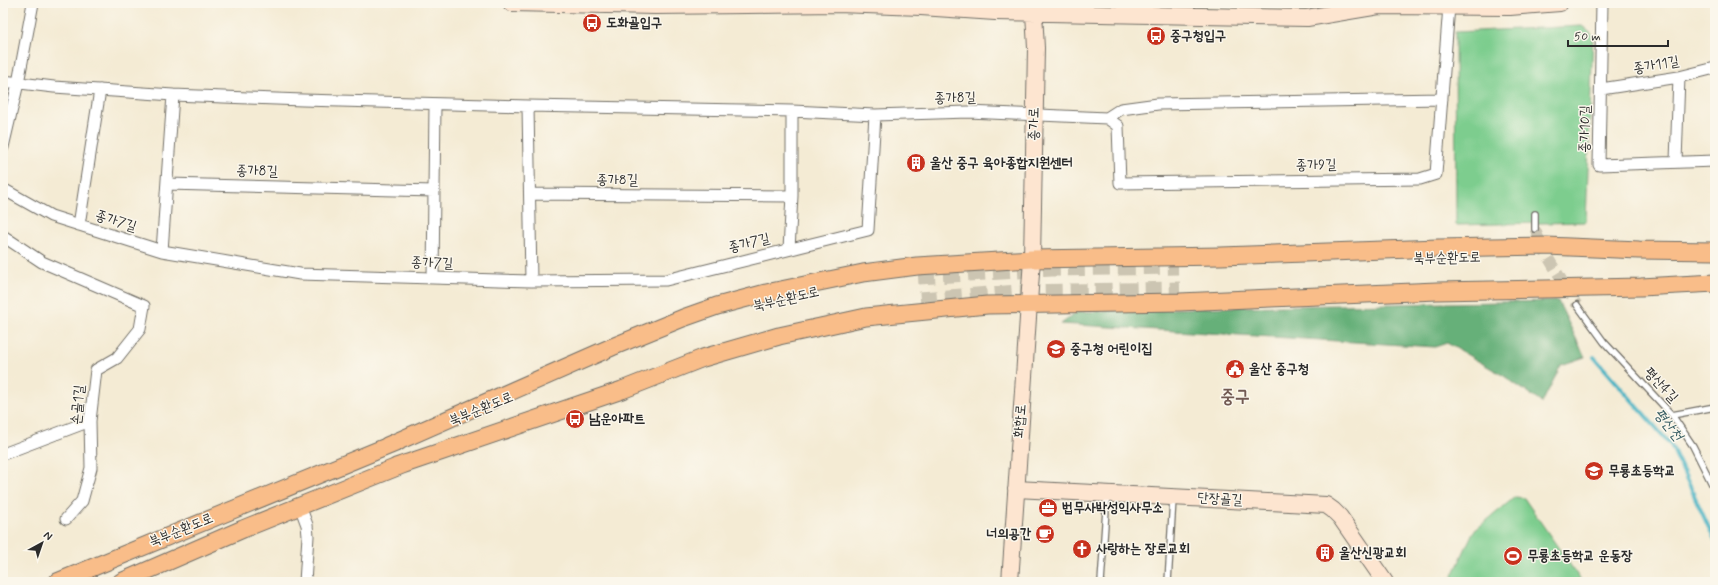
<svg xmlns="http://www.w3.org/2000/svg" width="1718" height="585" viewBox="0 0 1718 585" font-family="Mynerve,'Poor Story',sans-serif">
<style>
.green{fill:#7dcd8e;stroke:#547c5c}
.forest{fill:#66b079;stroke:#486e52}
.lines{fill:none;stroke-linecap:round;stroke-linejoin:round}
.stream{stroke:#47b4c4;stroke-width:4}
.street-tunnel{stroke:#ccc5b2;stroke-width:11;stroke-dasharray:11 5.5;stroke-linecap:butt}
.primary-tunnel{stroke:#ccc5b2;stroke-width:17;stroke-dasharray:17 8;stroke-linecap:butt}
.lane-casing{stroke:#716e66;stroke-width:8}
.street-casing{stroke:#716e66;stroke-width:13}
.secondary-casing{stroke:#716e66;stroke-width:18}
.primary-casing{stroke:#716e66;stroke-width:19}
.lane{stroke:#fff;stroke-width:5.5}
.street{stroke:#fff;stroke-width:11}
.secondary{stroke:#fde5d0;stroke-width:16}
.primary{stroke:#f9bd89;stroke-width:17}
.labels{text-anchor:middle;dominant-baseline:central;stroke-width:3;stroke-linejoin:round;paint-order:stroke}
.poi-label{font-size:14px;font-weight:bold;fill:#2b2b2b;stroke:#fbf7ec;text-anchor:start}
.street-label{font-size:14px;fill:#2b2b2b;stroke:#fbf7ec}
.water-label{font-size:15px;font-style:italic;fill:#355b61;stroke:#fbf7ec}
.district-label{font-size:18px;font-weight:bold;fill:#725a53;stroke:#fbf7ec}
</style>
<rect width="100%" height="100%" fill="#fbf7ec"/>
<filter id="ink" filterUnits="userSpaceOnUse"><feTurbulence type="fractalNoise" baseFrequency=".025" numOctaves="2"/><feDisplacementMap in="SourceGraphic" scale="8" xChannelSelector="R" yChannelSelector="G"/><feConvolveMatrix kernelMatrix="1 2 1 2 8 2 1 2 1" color-interpolation-filters="sRGB"/></filter>
<filter id="wash" filterUnits="userSpaceOnUse"><feTurbulence type="fractalNoise" baseFrequency=".012" numOctaves="4" result="noise"/><feDisplacementMap in="SourceGraphic" scale="16" xChannelSelector="R" yChannelSelector="G"/><feGaussianBlur stdDeviation="0.9" result="paint"/><feColorMatrix in="noise" values="0 0 0 0 0 0 0 0 0 0 0 0 0 0 0 0 0 1.4 0 .05"/><feComposite in="paint" operator="in"/></filter>
<g filter="url(#wash)">
<rect width="100%" height="100%" fill="#f4ebd4"/>
<path class="green" d="M1582,26L1593,35L1586,222L1456,225L1455,32Z
M1515,497L1524,498L1582,582H1453L1451,580L1473,532Z"/>
<path class="forest" d="M1558,301L1585,357L1561,365L1542,403L1504,376L1447,343L1435,347L1061,324L1077,312L1232,307Z"/>
<g class="lines">
<path class="stream" d="M1594,357L1671,445L1715,541"/>
</g>
</g>
<g filter="url(#ink)">
<g class="lines">
<path class="street-tunnel" d="M1535,229L1544,251L1577,305"/>
<path class="primary-tunnel" d="M918,276L1052,268L1178,266
M920,300L1018,293L1180,290"/>
<defs>
<path id="lane" d="M1535,214V229
M1577,305L1604,342L1672,415L1693,446L1715,490
M1672,415L1715,407
M1101,582L1107,495
M1168,582L1173,499"/>
<path id="street" d="M1602,3L1599,165L1715,161
M3,81L54,87L173,95L303,100L528,106L792,111L875,115L968,112L1107,118L1118,126L1120,183L1420,179L1436,174L1449,6
M1601,89L1679,77L1715,68
M528,106L531,281
M1107,118L1121,109L1158,104L1442,99
M3,147L18,83L33,3
M1676,161L1679,77
M168,184L434,191
M3,189L51,216L162,251L300,274L531,281L666,280L868,230L875,115
M530,194L792,196
M79,225L100,90
M3,236L42,262L144,306L140,329L117,358L96,370L90,421L91,468L82,501L66,519
M789,249L792,196V111
M162,251L173,95
M433,278L435,104
M3,454L90,421
M300,506L307,525L308,536L305,582"/>
<path id="secondary" d="M511,3L655,6L838,4L921,7L995,12L1307,18L1379,6L1510,7L1560,3
M1016,489L1326,505L1333,510L1340,517L1385,582
M1010,582L1032,259L1036,48L1034,13"/>
<path id="primary" d="M387,446L612,347L683,318L717,306L766,293L863,273L917,266L1032,259L1221,256L1438,248L1547,246L1639,250L1715,251
M396,467L622,390L703,358L779,336L866,317L987,305L1180,302L1437,291L1641,287L1715,283
M57,582L398,442
M121,582L243,529L407,463"/>
</defs>
<use href="#lane" class="lane-casing"/>
<use href="#street" class="street-casing"/>
<use href="#secondary" class="secondary-casing"/>
<use href="#primary" class="primary-casing"/>
<use href="#lane" class="lane"/>
<use href="#street" class="street"/>
<use href="#secondary" class="secondary"/>
<use href="#primary" class="primary"/>
</g>
</g>
<defs>
<symbol id="bus-disc" viewBox="-11 -11 22 22"><circle r="9.5" fill="#c8321e" stroke="#fbf7ec"/><path d="M-5-6H5V4H4V6H2V4H-2V6H-4V4H-5ZM-3.5-4V0h7V-4ZM-3.5 1.2v1.5H-2V1.2ZM2 1.2v1.5H3.5V1.2Z" fill="#fff"/></symbol>
<symbol id="building-disc" viewBox="-11 -11 22 22"><circle r="9.5" fill="#c8321e" stroke="#fbf7ec"/><path d="M-4-6H4V6H1V3H-1V6H-4ZM-2.5-4.3h1.7v1.8h-1.7ZM.8-4.3h1.7v1.8H.8ZM-2.5-1h1.7V.8h-1.7ZM.8-1h1.7V.8H.8Z" fill="#fff"/></symbol>
<symbol id="school-disc" viewBox="-11 -11 22 22"><circle r="9.5" fill="#c8321e" stroke="#fbf7ec"/><path d="M0-5L7-2L0 1L-7-2ZM-4 1L0 2.5L4 1V4Q0 6-4 4Z" fill="#fff"/></symbol>
<symbol id="civic-disc" viewBox="-11 -11 22 22"><circle r="9.5" fill="#c8321e" stroke="#fbf7ec"/><path d="M-.6-6.5H3V-4.5H.6V-3L4-1V1h2V6H-6V1h2V-1L-.6-3ZM-1.2 2.5V6h2.4V2.5Z" fill="#fff"/></symbol>
<symbol id="office-disc" viewBox="-11 -11 22 22"><circle r="9.5" fill="#c8321e" stroke="#fbf7ec"/><path d="M-6-3h4V-5.5h4V-3h4V5H-6ZM-1-4.5V-3h2v-1.5ZM-6 0V1H6V0Z" fill="#fff"/></symbol>
<symbol id="cafe-disc" viewBox="-11 -11 22 22"><circle r="9.5" fill="#c8321e" stroke="#fbf7ec"/><path d="M-5.5-4.5H6V0H3Q3 3.5 0 3.5H-2.5Q-5.5 3.5-5.5 0ZM3-3.2v2h1.7v-2ZM-6 4.5H4V6H-6Z" fill="#fff"/></symbol>
<symbol id="church-disc" viewBox="-11 -11 22 22"><circle r="9.5" fill="#c8321e" stroke="#fbf7ec"/><path d="M-1.2-6h2.4v3.5h3.3v2.4h-3.3V6h-2.4V-.1h-3.3v-2.4h3.3Z" fill="#fff"/></symbol>
<symbol id="stadium-disc" viewBox="-11 -11 22 22"><circle r="9.5" fill="#c8321e" stroke="#fbf7ec"/><path d="M0-5a6.5 5 0 1 0 0 10a6.5 5 0 1 0 0-10ZM-3.5-1.8h7v3.6h-7Z" fill="#fff"/></symbol>
</defs>
<g fill-rule="evenodd">
<use href="#bus-disc" x="581" y="12" width="22" height="22"/>
<use href="#bus-disc" x="1145" y="25" width="22" height="22"/>
<use href="#building-disc" x="905" y="152" width="22" height="22"/>
<use href="#school-disc" x="1045" y="338" width="22" height="22"/>
<use href="#civic-disc" x="1224" y="358" width="22" height="22"/>
<use href="#bus-disc" x="564" y="408" width="22" height="22"/>
<use href="#school-disc" x="1583" y="460" width="22" height="22"/>
<use href="#office-disc" x="1037" y="497" width="22" height="22"/>
<use href="#cafe-disc" x="1034" y="523" width="22" height="22"/>
<use href="#church-disc" x="1071" y="538" width="22" height="22"/>
<use href="#building-disc" x="1314" y="542" width="22" height="22"/>
<use href="#stadium-disc" x="1502" y="545" width="22" height="22"/>
</g>
<g class="labels">
<g class="poi-label">
<text x="606" y="23">도화골입구</text>
<text x="1170" y="36">중구청입구</text>
<text x="930" y="163">울산 중구 육아종합지원센터</text>
<text x="1070" y="349">중구청 어린이집</text>
<text x="1249" y="369">울산 중구청</text>
<text x="589" y="419">남운아파트</text>
<text x="1608" y="471">무룡초등학교</text>
<text x="1062" y="508">법무사박성익사무소</text>
<text x="1031" y="534" text-anchor="end">너의공간</text>
<text x="1096" y="549">사랑하는 장로교회</text>
<text x="1339" y="553">울산신광교회</text>
<text x="1527" y="556">무룡초등학교 운동장</text>
</g>
<g class="street-label">
<text transform="translate(1656 65) rotate(-10)">종가11길</text>
<text transform="translate(955 98) rotate(-1)">종가8길</text>
<text transform="translate(1034 124) rotate(-89)">종가로</text>
<text transform="translate(1585 129) rotate(-89)">종가10길</text>
<text transform="translate(1316 165) rotate(-1)">종가9길</text>
<text transform="translate(257 171) rotate(1)">종가8길</text>
<text x="617" y="180">종가8길</text>
<text transform="translate(116 221) rotate(17)">종가7길</text>
<text transform="translate(749 243) rotate(-14)">종가7길</text>
<text transform="translate(1447 258) rotate(-1)">북부순환도로</text>
<text transform="translate(432 263) rotate(2)">종가7길</text>
<text transform="translate(786 299) rotate(-13)">북부순환도로</text>
<text transform="translate(1661 385) rotate(47)">평산4길</text>
<text transform="translate(78 405) rotate(-85)">손골1길</text>
<text transform="translate(481 409) rotate(-22)">북부순환도로</text>
<text transform="translate(1020 421) rotate(-86)">화합로</text>
<text transform="translate(1220 499) rotate(3)">단장골길</text>
<text transform="translate(181 530) rotate(-22)">북부순환도로</text>
</g>
<g class="water-label">
<text transform="translate(1668 425) rotate(51)">평산천</text>
</g>
<g class="district-label">
<text x="1235" y="397">중구</text>
</g>
</g>
<rect width="1718" height="585" fill="none" stroke="#fbf7ec" stroke-width="16"/>
<g transform="translate(42 543) rotate(40)" stroke="#fbf7ec" stroke-width="3" paint-order="stroke">
<path d="M0-3L7 15L0 10L-7 15Z" fill="#2b2b2b"/>
<text y="-6" font-size="11" font-weight="bold" text-anchor="middle" fill="#2b2b2b">N</text>
</g>
<path d="M1568 40v6h100v-6" fill="none" stroke="#2b2b2b" stroke-width="2"/>
<text x="1574" y="40" font-size="12" fill="#2b2b2b" stroke="#fbf7ec" stroke-width="3" paint-order="stroke">50 m</text>
</svg>
